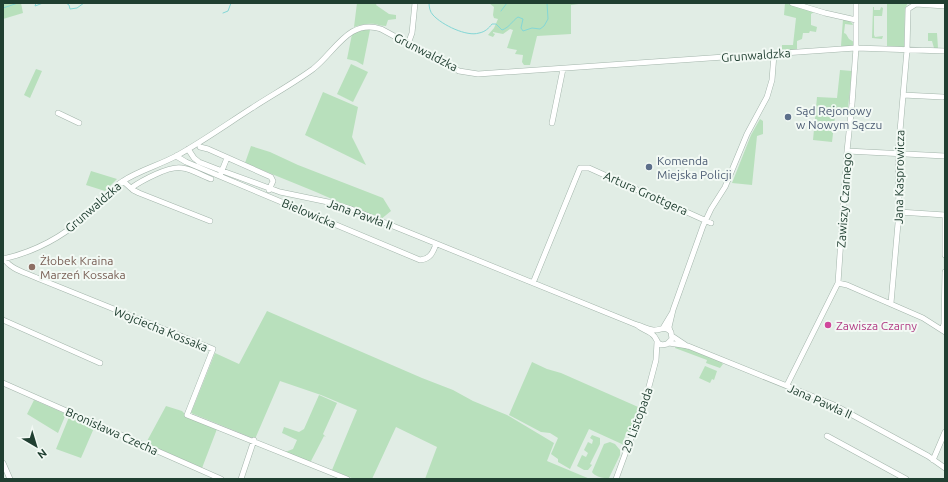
<svg xmlns="http://www.w3.org/2000/svg" width="948" height="482" viewBox="0 0 948 482" font-family="Ubuntu,sans-serif">
<style>
.green{fill:#b8e0bc}
.lines{fill:none;stroke-linecap:round;stroke-linejoin:round}
.stream{stroke:#84d7d6;stroke-width:1}
.minor-casing{stroke:#a3b5ab;stroke-width:6}
.minor{stroke:#fff;stroke-width:5}
.service-dot{fill:#5c6f8a;stroke:#f2f9f4;stroke-width:1.5}
.education-dot{fill:#8d6e63;stroke:#f2f9f4;stroke-width:1.5}
.hotel-dot{fill:#d1479c;stroke:#f2f9f4;stroke-width:1.5}
.labels{text-anchor:middle;dominant-baseline:central;stroke-width:4;stroke-linejoin:round;paint-order:stroke}
.street-label{font-size:12px;fill:#203f31;stroke:#f2f9f4}
.service-label{font-size:12px;fill:#4e5e75;stroke:#f2f9f4;text-anchor:start}
.education-label{font-size:12px;fill:#785e54;stroke:#f2f9f4;text-anchor:start}
.hotel-label{font-size:12px;fill:#b23c85;stroke:#f2f9f4;text-anchor:start}
</style>
<rect width="100%" height="100%" fill="#e1ede5"/>
<path class="green" d="M3,3H21L23,13L3,19Z
M357,3H377L376,5L389,14L396,15V19L388,20L386,26C382,26 379,25 375,24C368,23 360,25 354,27Z
M489,3H586L571,5V34L537,36L530,65H524L522,62L523,55L515,54L517,50L507,48L513,30L510,29L503,34L493,32V33L495,34L493,37L488,35L494,28L498,19L494,18L493,15L494,7Z
M785,3L814,12L811,14V25L817,27L816,32L810,31L809,33H803L802,39L797,41V50H782V45H793L796,18L784,15Z
M887,3H908L905,8L904,47L887,46Z
M873,7H874V10H880L881,7L883,8L882,16H874V35L875,37L883,36L882,39L872,38Z
M843,19L849,21L852,23L853,25L845,24L844,33L846,34L849,39L854,42V46H841Z
M366,29L370,30L363,65L356,61L347,59L352,34Z
M928,33H937L938,48H934L932,41H928Z
M351,64L368,72L353,102L337,94Z
M36,69L42,71L30,98L24,95Z
M840,70L852,71L848,108H836L832,142L813,140L817,97L837,98Z
M323,92L358,107L352,137L366,165L305,135Z
M760,119L763,121V134L757,136L752,185L732,183L751,135Z
M251,146L270,152L298,165L383,198L391,211L380,220L316,192L245,163Z
M91,171L117,179L105,191L86,185Z
M267,311L422,378L453,390L473,401L507,415L554,443L547,461L590,479H425L437,447L396,427L372,479H354L332,470L357,410L321,395L280,381L255,439L191,413L215,353L239,364Z
M676,344L721,362L723,364L720,368L706,363L707,360L675,348Z
M532,362L547,369L561,373L645,410L635,435L627,431L624,439L626,441L624,445L589,429L570,469L558,462V459L551,454L558,438L550,433L541,432L509,415Z
M705,366L717,371L714,380L712,379L710,383L699,378Z
M319,395L337,403L323,434L326,437L324,436L311,461H306L285,452L293,449L297,440L282,433L284,427L299,432L304,429Z
M34,400L66,414L58,433L27,414Z
M166,406L182,411L185,414L217,429L202,468L146,443Z
M72,416L99,427L101,431L94,428L81,458L56,449L69,417Z
M592,435L600,438V444L590,464L592,465L588,470H584L577,466L582,455L586,457L588,453L584,450L588,442L592,444L593,440L590,438Z
M610,442L615,444L620,450V455L609,478C604,479 594,476 592,472L604,444Z"/>
<g class="lines">
<path class="stream" d="M36,3L35,6L43,3
M59,3H61
M66,3L69,5L70,9L77,8L84,3
M113,3H116
M326,3H327
M429,3C429,7 430,12 433,15C442,25 467,37 479,33C485,32 489,28 492,24H496L502,30C510,27 512,21 518,17L523,19L521,28L523,31L532,28L540,29L544,26L548,19L547,3
M3,8L18,3
M501,11L507,3
M223,13L228,11L231,3"/>
<defs>
<path id="minor" d="M792,3L825,13L856,20
M408,44L412,33L415,3
M903,95L943,97
M58,113L79,123
M552,123L563,69
M200,147L208,149L271,177L273,181L269,190
M188,149L194,158L199,162L217,169L280,192L328,202L351,209L637,325C642,326 647,329 653,330C660,331 664,325 671,332L672,339L667,344C655,347 659,339 652,334C647,330 641,329 637,325
M847,151L945,156
M176,156L186,162L420,260C430,259 433,253 436,244
M221,173L227,158
M123,181L133,190L139,193L210,221
M131,188C141,181 170,165 182,168C192,169 202,176 211,179
M899,212L945,215
M945,218V255
M4,258C9,269 27,273 37,278L213,349L187,415L347,479
M3,259C34,252 64,236 88,214C99,203 110,189 123,181C140,170 160,165 178,155C203,141 227,124 252,108C272,95 294,83 313,69C335,52 349,18 381,29L459,71L478,74L856,48L945,51
M533,283L580,168H589L711,223
M838,283L847,285L923,318L945,332
M891,303L899,212L898,154L907,50L908,9L916,4L945,6
M3,320L100,363
M663,328L672,313
M942,330L944,324L945,272
M670,331L669,327L673,310L703,226L711,209L725,187L747,134L767,97L772,80L774,54
M672,336L687,346
M669,343L688,346L834,405L928,456L945,468
M3,383L221,479
M787,385L838,283L847,151L852,104L856,48V3
M827,436L906,479
M933,460L945,432
M3,463L10,479
M241,479L254,440
M616,479L647,394L656,360L657,342"/>
</defs>
<use href="#minor" class="minor-casing"/>
<use href="#minor" class="minor"/>
</g>
<g class="service-dot">
<circle cx="788" cy="117" r="4"/>
<circle cx="649" cy="167" r="4"/>
</g>
<circle class="education-dot" cx="32" cy="267" r="4"/>
<circle class="hotel-dot" cx="828" cy="325" r="4"/>
<g class="labels">
<g class="street-label">
<text transform="translate(426 52) rotate(27)">Grunwaldzka</text>
<text transform="translate(756 55) rotate(-4)">Grunwaldzka</text>
<text transform="translate(899 177) rotate(-89)">Jana Kasprowicza</text>
<text transform="translate(646 193) rotate(24)">Artura Grottgera</text>
<text transform="translate(844 200) rotate(-86)">Zawiszy Czarnego</text>
<text transform="translate(93 207) rotate(-41)">Grunwaldzka</text>
<text transform="translate(309 213) rotate(23)">Bielowicka</text>
<text transform="translate(360 214) rotate(20)">Jana Pawła II</text>
<text transform="translate(161 329) rotate(22)">Wojciecha Kossaka</text>
<text transform="translate(820 401) rotate(24)">Jana Pawła II</text>
<text transform="translate(637 420) rotate(-70)">29 Listopada</text>
<text transform="translate(112 431) rotate(24)">Bronisława Czecha</text>
</g>
<g class="service-label">
<text x="796" y="110">Sąd Rejonowy<tspan x="796" dy="14">w Nowym Sączu</tspan></text>
<text x="657" y="160">Komenda<tspan x="657" dy="14">Miejska Policji</tspan></text>
</g>
<g class="education-label">
<text x="40" y="260">Żłobek Kraina<tspan x="40" dy="14">Marzeń Kossaka</tspan></text>
</g>
<g class="hotel-label">
<text x="836" y="325">Zawisza Czarny</text>
</g>
</g>
<rect width="948" height="482" fill="none" stroke="#203f31" stroke-width="8"/>
<g transform="translate(36 446) rotate(142)" stroke="#f2f9f4" stroke-width="3" paint-order="stroke">
<path d="M0-3L7 15L0 10L-7 15Z" fill="#203f31"/>
<text y="-6" font-size="11" font-weight="bold" text-anchor="middle" fill="#203f31">N</text>
</g>
</svg>
